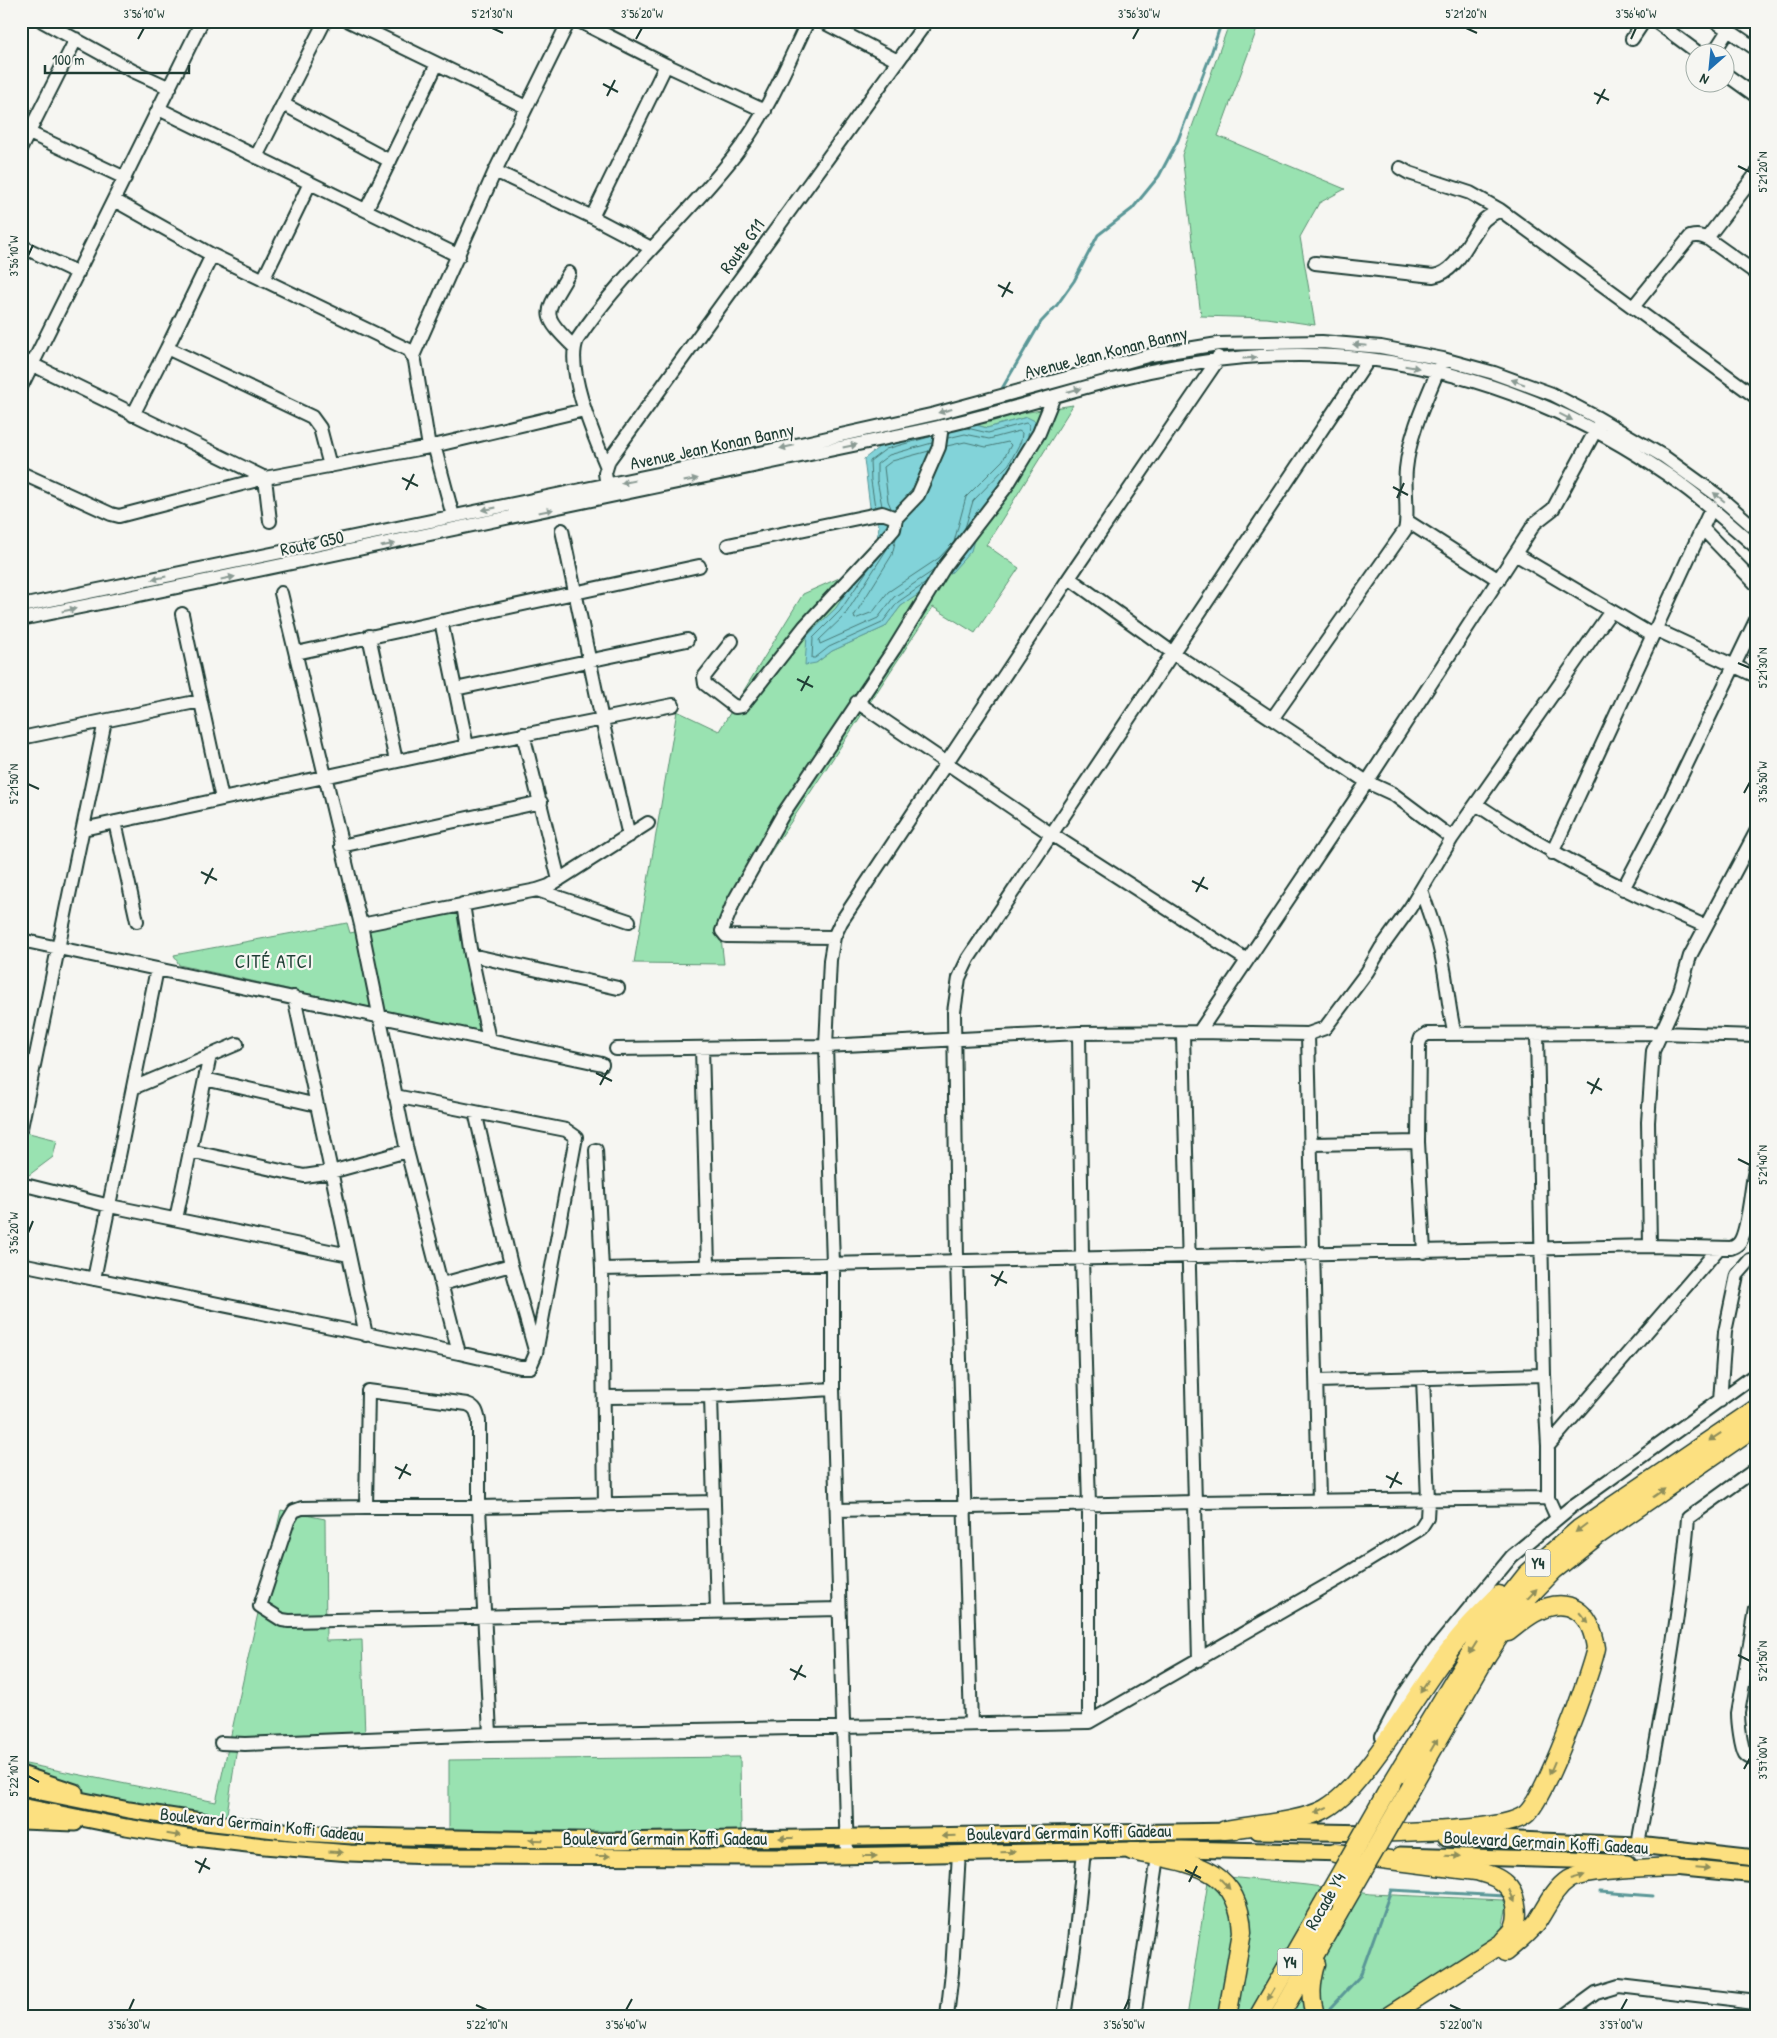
<svg xmlns="http://www.w3.org/2000/svg" width="1777" height="2038" viewBox="0 0 1777 2038" font-family="'Patrick Hand',sans-serif">
<style>
.green{fill:#99e2b1;stroke:#5c9072}
.water{fill:#82d3d9;stroke:#5a9797}
.lines{fill:none;stroke-linecap:round;stroke-linejoin:round}
.shore{stroke:#477976;stroke-width:1}
.stream{stroke:#5a9797;stroke-width:3}
.minor-casing{stroke:#1f3d34;stroke-width:16}
.major-casing{stroke:#1f3d34;stroke-width:19}
.highway-casing{stroke:#1f3d34;stroke-width:21}
.minor{stroke:#f6f6f2;stroke-width:12}
.major{stroke:#fce080;stroke-width:15}
.highway{stroke:#fce080;stroke-width:18}
.highway-bridge-casing{stroke:#1f3d34;stroke-width:21;stroke-linecap:butt}
.highway-bridge{stroke:#fce080;stroke-width:18}
.oneway{fill:#8a9a93}
.oneway2{fill:#8e8e5a}
.ticks{fill:none;stroke:#1f3d34;stroke-width:2}
.labels{text-anchor:middle;dominant-baseline:central;stroke-width:4.5;stroke-linejoin:round;paint-order:stroke}
.shield{fill:#f6f6f2;stroke:#60746d;stroke-width:1}
.shield-label{font-size:16px;font-weight:bold;fill:#1f3d34}
.street-label{font-size:18px;fill:#1f3d34;stroke:#f6f6f2}
.neighbourhood-label{font-size:19px;letter-spacing:1px;fill:#1f3d34;stroke:#f6f6f2}
.neatline{fill:none;stroke:#1f3d34;stroke-width:2}
.ticks-label{font-size:12px;text-anchor:middle;fill:#1f3d34}
</style>
<rect width="100%" height="100%" fill="#f6f6f2"/>
<filter id="ink" filterUnits="userSpaceOnUse"><feTurbulence type="fractalNoise" baseFrequency=".02" numOctaves="2"/><feDisplacementMap in="SourceGraphic" scale="10" xChannelSelector="R" yChannelSelector="G"/><feConvolveMatrix kernelMatrix="1 2 1 2 8 2 1 2 1" color-interpolation-filters="sRGB"/></filter>
<g filter="url(#ink)">
<path class="green" d="M1230,21H1260L1218,136L1345,189L1319,203L1300,237L1315,325L1267,318L1201,316L1182,155Z
M1073,405L986,545L1019,568L975,633L933,607L720,929L724,964L634,963L677,711L719,731L803,594L864,567L836,608L807,636V649L816,663L832,651L885,627L901,606L924,590L976,530L983,506L1000,490L1027,417L987,428L965,422Z
M457,910L482,1032L179,965L174,955L347,923L350,933Z
M21,1131L57,1140L53,1157L21,1181Z
M281,1510L325,1519L326,1641L362,1640L365,1738L238,1741L226,1820L21,1781V1763L216,1802Z
M740,1757L741,1833L449,1829V1760Z
M1209,1875L1307,1885L1371,1894L1503,1900L1507,1905L1497,1953L1397,2017H1187Z"/>
<path class="water" d="M1027,417L1035,421L1032,444L1000,490L983,506L971,551L952,572L901,606L885,627L832,651L816,663L805,665L807,636L836,608L876,546L879,526L870,507L864,459L883,444L965,422L987,428Z"/>
<g class="lines">
<path class="shore" d="M967,428L988,433L1026,423L1029,425L1028,436
M948,438L965,434L989,439L1019,431L1022,433L1021,441L1009,464L973,501L965,528
M882,506L877,480V464L889,455L932,443
M875,507L871,481L870,461L886,449L933,436
M891,508L888,501L884,467L892,461L929,451
M896,538L892,555L854,616L855,619L873,612L888,592L939,558L954,542L966,497L1003,460L1011,445L1008,442L986,447L965,442L947,446
M887,549L845,615L819,640L820,644L878,618L894,597L933,571
M869,568L840,611L813,638L812,658H815L829,647L882,623L898,602L926,583"/>
<path class="stream" d="M1000,392L1041,322L1057,305L1074,281L1098,235L1132,209L1159,176L1178,140L1212,51L1222,21
M1600,1892L1653,1896
M1330,2008L1360,1976L1391,1890L1505,1896"/>
<defs>
<path id="minor" d="M42,21L133,71L170,88
M349,21L526,107
M579,21L666,65L765,111
M821,21L898,61
M1655,21L1697,52
M1715,21L1756,49
M1632,39L1644,21
M1714,52L1734,21
M1724,73L1756,96
M283,104L390,161
M159,109L459,256
M21,129L125,178
M21,148L76,39
M256,157L325,21
M1400,168L1409,173L1470,193L1500,210L1756,397
M495,171L592,217L651,248
M114,200L212,255L409,350L415,361L429,447
M366,210L437,64
M592,217L666,65
M1707,238L1756,174
M21,246L78,273
M212,255L167,348L312,417L320,428L330,466
M1315,263L1433,276C1458,273 1469,237 1484,220C1489,215 1495,213 1500,210
M569,273C546,314 538,312 574,347
M263,280L310,183
M1633,307L1690,237C1697,235 1701,236 1708,239L1756,273
M413,356L495,171L569,21
M21,359L265,478L270,521
M21,387L202,21
M133,415L167,348
M434,445L453,516
M606,465C594,436 565,369 577,340C622,272 685,219 735,155C767,114 786,67 808,21
M21,473L111,514L119,516L265,478L429,447L584,410
M608,493L605,473L609,460L927,21
M896,518L918,495L939,447L942,426
M1407,521L1499,580
M1702,528L1756,584
M562,530L602,720L629,836
M728,545L882,513L896,518L894,529L881,544L805,626L742,706L735,707L705,684L704,677L732,641
M1515,554L1652,635
M1069,578L1173,653L1367,782L1393,794L1452,838
M281,593L361,925L407,1151L459,1353
M21,606L774,450L935,414L1151,355L1218,344L1322,342L1381,347L1443,359L1494,373L1552,394L1596,417L1663,456L1717,495L1756,529
M182,614L222,799
M21,619C307,561 593,502 877,440C910,433 943,427 975,418C1022,406 1069,391 1116,379C1197,358 1286,349 1369,359C1472,372 1570,410 1656,467C1692,490 1724,519 1756,547
M441,621L467,746
M1655,629L1756,676
M369,636L396,761
M296,653L699,566
M455,689L687,640
M857,702L1051,834L1247,960
M1272,719L1405,530C1409,517 1404,486 1406,469C1410,431 1427,398 1441,363
M523,734L559,880
M21,738L200,701
M1476,804C1548,853 1625,891 1705,926
M115,822L137,921
M83,829L467,746L673,705
M341,846L541,802
M1552,853L1712,507
M1623,889L1670,799L1756,620
M537,890L629,921
M1421,890C1430,916 1440,942 1444,969C1448,991 1449,1012 1455,1034
M463,904L471,955L489,1040
M361,925L537,890L549,886L648,823
M834,937L726,936L722,931L734,901L783,814L894,649L945,566L1006,487L1039,433L1054,396
M21,940L602,1064
M471,955L618,988
M294,997L366,1335
M1199,1032L1367,782L1535,523L1553,509L1599,424
M1079,1033L1082,1258L1089,1505V1722
M1183,1034L1199,1660
M1537,1034L1544,1375L1548,1446V1498L1557,1518
M702,1048L708,1266
M616,1049L826,1046L1079,1033L1199,1032L1308,1034
M205,1079L317,1105
M133,1088L237,1044
M475,1112L511,1265L535,1350
M21,1128L105,721
M1312,1144L1418,1142
M596,1150L602,1269L605,1505
M190,1151L304,1176L331,1172L407,1151
M21,1182L25,1185L110,1206L349,1255
M176,1219L210,1055
M1650,1246L1648,1122L1653,1051L1679,994L1690,956L1756,832
M1424,1252L1418,1142L1419,1044L1421,1038L1427,1034L1661,1033L1756,1036
M21,1264L459,1353L520,1367H530L536,1353L576,1137L566,1130L395,1096
M602,1269L1650,1246L1731,1248C1734,1247 1736,1246 1738,1244C1749,1234 1751,1182 1756,1166
M94,1279L157,969
M442,1284L511,1265
M1317,1381L1544,1375
M711,1396L717,1612
M605,1397L711,1396L833,1389
M1720,1401L1725,1332L1737,1275L1750,1260
M1548,1446L1719,1248
M1319,1501L1308,1034L1325,1028L1367,972L1381,948L1410,908L1452,838L1611,611
M366,1507L302,1508L294,1511L288,1521L260,1606L282,1620L289,1621L840,1609
M838,1510L1195,1502L1548,1498
M1756,1609L1738,1713C1738,1722 1741,1747 1745,1754C1748,1758 1752,1759 1756,1760
M971,1724L957,1260L954,1012L959,978L968,959L1369,359
M490,1734L479,1507V1421C477,1412 476,1407 467,1404L368,1391L366,1507H479L714,1502
M1382,1736L1403,1696L1433,1652L1512,1556L1570,1508L1756,1374
M221,1743L245,1744L490,1734L1089,1722L1340,1578L1420,1529L1427,1518L1428,1500L1423,1378
M1638,1845C1657,1737 1679,1628 1688,1518L1756,1469
M847,1856L833,1389V1264L826,1046L830,960L834,937L841,922L1069,578L1217,361L1218,357
M947,2017L952,1972L959,1853
M1064,2017L1075,1941L1084,1851
M1134,2017L1159,1850
M1563,2017L1596,1993L1619,1986L1756,2002"/>
<path id="major" d="M21,1774L75,1792
M21,1788L129,1810L214,1823L301,1833L353,1836L609,1841L1235,1831
M21,1806L126,1827L186,1837L264,1846L350,1853L431,1856L787,1857L1181,1849L1345,1853
M21,1821L75,1823
M1258,1831L1373,1833
M1446,1837L1638,1845L1756,1858
M1400,1855L1571,1860L1627,1863
M1663,1866L1756,1875"/>
<path id="highway" d="M1391,1785L1492,1618L1527,1574L1579,1529L1756,1409
M1411,1787L1487,1655L1510,1620L1527,1598L1554,1570L1598,1535L1756,1426
M1225,1830C1252,1825 1302,1822 1325,1809C1344,1798 1357,1781 1370,1764C1398,1728 1421,1688 1448,1652C1463,1631 1481,1613 1499,1595
M1374,1833C1406,1831 1501,1832 1525,1815C1544,1802 1590,1676 1596,1648C1591,1612 1569,1594 1534,1613C1525,1618 1516,1626 1508,1632
M1132,1851C1186,1863 1239,1863 1242,1932L1227,2017
M1335,1853L1476,1871C1486,1874 1497,1876 1505,1884C1516,1893 1520,1914 1514,1928C1512,1933 1505,1938 1502,1943L1387,2017
M1505,1952C1516,1943 1527,1934 1536,1923C1546,1909 1553,1890 1568,1880C1586,1869 1652,1868 1674,1867
M1258,2017L1322,1906
M1279,2017L1342,1907
M1316,2017C1309,1998 1311,1983 1316,1964"/>
</defs>
<use href="#minor" class="minor-casing"/>
<use href="#major" class="major-casing"/>
<use href="#highway" class="highway-casing"/>
<use href="#minor" class="minor"/>
<use href="#major" class="major"/>
<use href="#highway" class="highway"/>
<defs>
<path id="highway-bridge" d="M1322,1906L1391,1785
M1342,1907L1411,1787"/>
</defs>
<use href="#highway-bridge" class="highway-bridge-casing"/>
<use href="#highway-bridge" class="highway-bridge"/>
</g>
<defs><path id="oneway-solid" d="M-6-.8H1V-3.2L6.5 0L1 3.2V.8H-6Z" transform="scale(1.25)"/></defs>
<g class="oneway">
<use href="#oneway-solid" transform="translate(1360 345) rotate(-175)"/>
<use href="#oneway-solid" transform="translate(1250 358) rotate(-4)"/>
<use href="#oneway-solid" transform="translate(1412 367) rotate(9)"/>
<use href="#oneway-solid" transform="translate(1518 382) rotate(-160)"/>
<use href="#oneway-solid" transform="translate(1074 390) rotate(-15)"/>
<use href="#oneway-solid" transform="translate(945 411) rotate(165)"/>
<use href="#oneway-solid" transform="translate(1566 417) rotate(27)"/>
<use href="#oneway-solid" transform="translate(850 446) rotate(-12)"/>
<use href="#oneway-solid" transform="translate(787 447) rotate(167)"/>
<use href="#oneway-solid" transform="translate(691 480) rotate(-12)"/>
<use href="#oneway-solid" transform="translate(628 482) rotate(168)"/>
<use href="#oneway-solid" transform="translate(1719 497) rotate(-141)"/>
<use href="#oneway-solid" transform="translate(489 509) rotate(169)"/>
<use href="#oneway-solid" transform="translate(546 511) rotate(-12)"/>
<use href="#oneway-solid" transform="translate(388 545) rotate(-12)"/>
<use href="#oneway-solid" transform="translate(159 578) rotate(168)"/>
<use href="#oneway-solid" transform="translate(228 578) rotate(-11)"/>
<use href="#oneway-solid" transform="translate(69 610) rotate(-11)"/>
</g>
<g class="oneway2">
<use href="#oneway-solid" transform="translate(1715 1437) rotate(146)"/>
<use href="#oneway-solid" transform="translate(1659 1493) rotate(-35)"/>
<use href="#oneway-solid" transform="translate(1581 1528) rotate(143)"/>
<use href="#oneway-solid" transform="translate(1532 1594) rotate(-47)"/>
<use href="#oneway-solid" transform="translate(1584 1618) rotate(50)"/>
<use href="#oneway-solid" transform="translate(1473 1648) rotate(122)"/>
<use href="#oneway-solid" transform="translate(1424 1687) rotate(124)"/>
<use href="#oneway-solid" transform="translate(1434 1745) rotate(-60)"/>
<use href="#oneway-solid" transform="translate(1552 1768) rotate(113)"/>
<use href="#oneway-solid" transform="translate(1321 1810) rotate(155)"/>
<use href="#oneway-solid" transform="translate(174 1835) rotate(9)"/>
<use href="#oneway-solid" transform="translate(949 1836) rotate(179)"/>
<use href="#oneway-solid" transform="translate(786 1838) rotate(180)"/>
<use href="#oneway-solid" transform="translate(536 1840) rotate(-179)"/>
<use href="#oneway-solid" transform="translate(336 1852) rotate(4)"/>
<use href="#oneway-solid" transform="translate(1008 1852) rotate(-1)"/>
<use href="#oneway-solid" transform="translate(603 1856)"/>
<use href="#oneway-solid" transform="translate(870 1856)"/>
<use href="#oneway-solid" transform="translate(1453 1856) rotate(1)"/>
<use href="#oneway-solid" transform="translate(1703 1869) rotate(5)"/>
<use href="#oneway-solid" transform="translate(1578 1877) rotate(-16)"/>
<use href="#oneway-solid" transform="translate(1225 1884) rotate(47)"/>
<use href="#oneway-solid" transform="translate(1512 1896) rotate(65)"/>
<use href="#oneway-solid" transform="translate(1271 1994) rotate(120)"/>
</g>
</g>
<path class="ticks" d="M492,28L503,33M1466,28L1477,33M138,39L144,28M636,39L642,28M1133,39L1139,28M1631,39L1636,28M603,84L618,92M1594,93L1609,100M607,96L615,80M1597,104L1605,89M1738,166L1750,172M28,256L33,245M998,285L1013,293M1002,297L1010,282M402,478L418,486M1393,487L1408,495M406,490L414,474M1397,498L1404,483M1738,663L1750,668M797,679L813,687M801,691L809,676M28,784L39,789M1744,793L1750,782M201,872L217,880M1192,881L1208,889M205,884L213,868M1196,892L1204,877M596,1073L612,1081M1587,1082L1602,1090M600,1085L608,1070M1591,1094L1599,1078M1738,1159L1750,1165M28,1233L33,1221M991,1275L1007,1283M995,1286L1003,1271M395,1467L411,1475M1386,1476L1402,1484M399,1479L407,1464M1390,1488L1398,1472M1738,1655L1750,1661M790,1669L806,1677M794,1680L802,1665M1744,1769L1750,1758M28,1776L39,1782M195,1861L210,1869M1185,1870L1201,1878M199,1873L206,1858M1189,1882L1197,1866M476,2005L487,2010M1450,2005L1461,2010M129,2010L134,1999M626,2010L632,1999M1124,2010L1129,1999M1621,2010L1627,1999"/>
<g class="labels">
<g class="shield">
<rect x="1525.5" y="1549.5" width="25" height="27" rx="4"/>
<rect x="1277.5" y="1948.5" width="25" height="27" rx="4"/>
</g>
<g class="shield-label">
<text x="1538" y="1563">Y4</text>
<text x="1290" y="1962">Y4</text>
</g>
<g class="street-label">
<text transform="translate(742 246) rotate(-54)">Route G11</text>
<text transform="translate(1106 352) rotate(-14)">Avenue Jean Konan Banny</text>
<text transform="translate(712 446) rotate(-12)">Avenue Jean Konan Banny</text>
<text transform="translate(312 543) rotate(-12)">Route G50</text>
<text transform="translate(262 1824) rotate(6)">Boulevard Germain Koffi Gadeau</text>
<text transform="translate(1069 1832) rotate(-1)">Boulevard Germain Koffi Gadeau</text>
<text x="665" y="1838">Boulevard Germain Koffi Gadeau</text>
<text transform="translate(1546 1842) rotate(3)">Boulevard Germain Koffi Gadeau</text>
<text transform="translate(1325 1901) rotate(-60)">Rocade Y4</text>
</g>
<g class="neighbourhood-label">
<text x="274" y="961">CITÉ ATCI</text>
</g>
</g>
<rect width="1777" height="2038" fill="none" stroke="#f6f6f2" stroke-width="55"/>
<g transform="translate(1710 68) rotate(207)"><circle r="24" fill="#f6f6f2" stroke="#a0aca6"/>
<path d="M0-4L9 19L0 12L-9 19Z" fill="#1f6fb2"/>
<text y="-8" font-size="14" font-weight="bold" text-anchor="middle" fill="#1f3d34">N</text>
</g>
<path d="M45 65v8h144v-8" fill="none" stroke="#1f3d34" stroke-width="2.5"/>
<text x="52" y="65" font-size="15" fill="#1f3d34" stroke="#f6f6f2" stroke-width="4" paint-order="stroke">100 m</text>
<rect x="28" y="28" width="1722" height="1982" class="neatline"/>
<g class="ticks-label">
<text x="144" y="18">3°56'10"W</text>
<text x="492" y="18">5°21'30"N</text>
<text x="642" y="18">3°56'20"W</text>
<text x="1139" y="18">3°56'30"W</text>
<text x="1466" y="18">5°21'20"N</text>
<text x="1636" y="18">3°56'40"W</text>
<text transform="translate(1763 172) rotate(-90)" y="4">5°21'20"N</text>
<text transform="translate(14 256) rotate(-90)" y="4">3°56'10"W</text>
<text transform="translate(1763 668) rotate(-90)" y="4">5°21'30"N</text>
<text transform="translate(1763 782) rotate(-90)" y="4">3°56'50"W</text>
<text transform="translate(14 784) rotate(-90)" y="4">5°21'50"N</text>
<text transform="translate(1763 1165) rotate(-90)" y="4">5°21'40"N</text>
<text transform="translate(14 1233) rotate(-90)" y="4">3°56'20"W</text>
<text transform="translate(1763 1661) rotate(-90)" y="4">5°21'50"N</text>
<text transform="translate(1763 1758) rotate(-90)" y="4">3°57'00"W</text>
<text transform="translate(14 1776) rotate(-90)" y="4">5°22'10"N</text>
<text x="129" y="2029">3°56'30"W</text>
<text x="487" y="2029">5°22'10"N</text>
<text x="626" y="2029">3°56'40"W</text>
<text x="1124" y="2029">3°56'50"W</text>
<text x="1461" y="2029">5°22'00"N</text>
<text x="1621" y="2029">3°57'00"W</text>
</g>
</svg>
